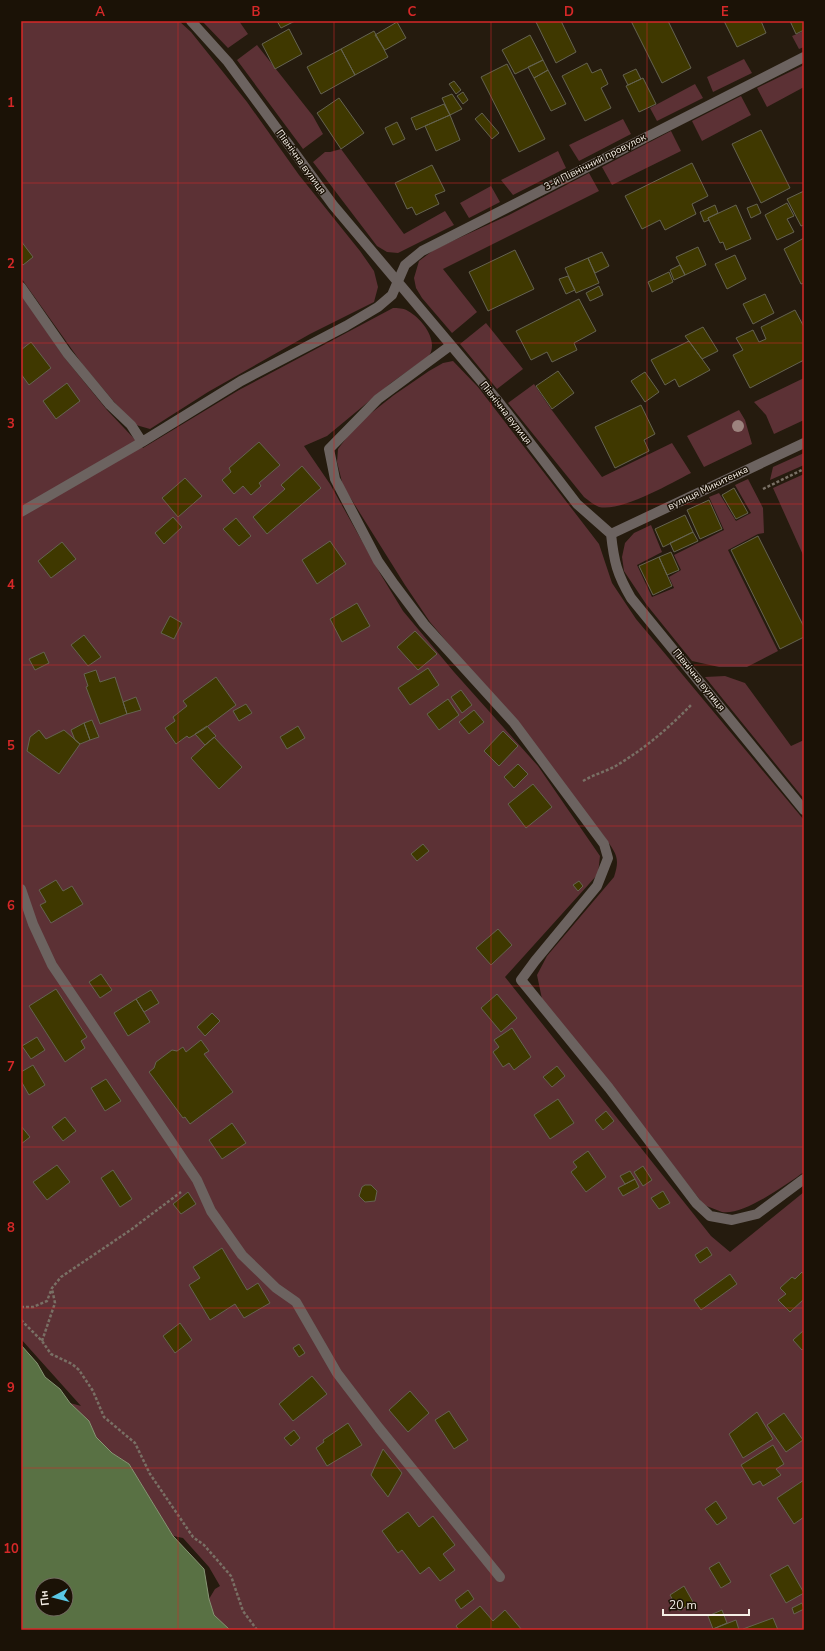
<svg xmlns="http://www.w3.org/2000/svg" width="825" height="1651" viewBox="0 0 825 1651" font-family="'Nunito Sans',sans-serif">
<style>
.green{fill:#5c3135}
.water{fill:#597144;stroke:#889675;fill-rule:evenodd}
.building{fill:#3f3800;stroke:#656351}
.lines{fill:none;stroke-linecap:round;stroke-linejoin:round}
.path{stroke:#797065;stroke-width:2.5;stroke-dasharray:3 2;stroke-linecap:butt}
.minor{stroke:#6c6360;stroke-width:10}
.tree{fill:#9c837e}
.grid{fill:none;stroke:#d62828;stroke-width:1;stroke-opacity:0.55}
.labels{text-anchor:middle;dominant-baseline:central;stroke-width:3;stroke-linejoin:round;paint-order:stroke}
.street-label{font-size:10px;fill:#f5eee6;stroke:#1b1206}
.neatline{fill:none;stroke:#d62828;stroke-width:1.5}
.grid-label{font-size:13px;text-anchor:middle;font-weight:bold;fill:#d62828}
</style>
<rect width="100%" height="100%" fill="#251b0e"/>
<path class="green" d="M21,21H179L191,32L247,102L299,175L360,251L374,271L378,287L374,302L310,334L208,392L150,429L136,425L115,403L83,365L21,278Z
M202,21H239L248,34L228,48Z
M804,31V47L799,49L792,36Z
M257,45L313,116L323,134L303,149L237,60Z
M744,59L752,73L713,92L707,77Z
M804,65V87L767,107L757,88Z
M695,84L703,98L657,121L650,108Z
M741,96L751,115L702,141L692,121Z
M623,119L631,134L579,161L569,145Z
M671,131L681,151L612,185L602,167Z
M341,149L404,234L445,211L454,225L398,253L387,252L377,246L313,162L325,152H330Z
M558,151L566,168L513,195L501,180Z
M589,173L599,191L443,269L477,312L452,333L422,298L416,288L414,278L419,261L435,249L509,215Z
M491,186L500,202L469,218L460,203Z
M21,294L64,357L107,410L143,448L239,390L393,308C397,308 404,308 408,311C422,319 439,340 429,356L391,383L327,436L304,446L330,484L381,575L403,611L454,672L538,766L600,856L598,874L505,977L711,1236L730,1252L804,1192V1630H230L214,1615L209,1599L215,1589L220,1586L209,1567L183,1538L173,1536L129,1464L112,1453L96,1437L89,1421L70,1403L81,1406L21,1339Z
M486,323L523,369L497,389L460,344Z
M453,361L478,387L599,544L612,583L636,619L804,820V1172C787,1184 743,1216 722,1212C716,1210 710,1207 704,1205L542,999L537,975L547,956L614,877C621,856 615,853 604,836L491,694L430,622L405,585L343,486L337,462L338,449L356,425L394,395L429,371L443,363Z
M804,378V420L774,434L766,415L754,402Z
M534,384L551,409L602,477L672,443L691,473C669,484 622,512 599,507C594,505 588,500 584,497L508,403Z
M739,410L745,420L752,444L704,467L687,436Z
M804,453V465L770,480L773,467Z
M804,474V557L773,488Z
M748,479L763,508L764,533L758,534L728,550L778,651L747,667H719L692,661L646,604L624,571L622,557L625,543L634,533L651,525L662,552L637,565L652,597L674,588L669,577L681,570L674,555L724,530L709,497L719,493L736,521L751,513L735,485Z
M725,676L745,683L791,746L804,740V799L705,677Z"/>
<path class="water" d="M21,1345L37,1363L45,1377L60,1389L70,1403L89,1421L96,1437L112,1453L129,1464L173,1536L204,1569L209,1599L214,1615L230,1630H21ZM42,1585H66V1609H42Z"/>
<path class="building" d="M277,21H295L281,28Z
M538,21H561L576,52L556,63L536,22Z
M631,21H668L691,68L662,83Z
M724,21H761L766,33L737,47Z
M790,21H804V30L796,34Z
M397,22L406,38L385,50L375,35Z
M289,29L302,54L275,69L262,44Z
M374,31L388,57L355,75L341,49Z
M530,35L543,60L515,74L502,50Z
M341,49L355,75L321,94L307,67Z
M543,60L548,70L534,78L528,67Z
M587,63L592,73L601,69L608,84L601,88L611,108L585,121L562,76Z
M507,64L545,139L519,152L481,77Z
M636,69L641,79L628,85L623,75Z
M548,70L566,104L551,111L534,78Z
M643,78L656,104L639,112L626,86Z
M454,81L461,90L456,94L449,84Z
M463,92L468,100L463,104L457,96Z
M452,94L462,109L450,115L442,98Z
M339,98L364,133L341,149L317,113Z
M444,104L450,115L416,130L411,118Z
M482,113L499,133L492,139L475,119Z
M450,115L460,140L436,151L425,126Z
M397,122L405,139L393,145L385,128Z
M761,130L790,188L761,203L732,144Z
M692,163L708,196L692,204L696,214L665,230L660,220L642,229L625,196Z
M432,165L445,191L435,195L439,204L416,215L412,207L407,209L395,183Z
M804,191V225L801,226L787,199Z
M787,203L794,216L787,219L794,232L777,240L765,215Z
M757,204L761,213L751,218L747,208Z
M715,205L718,213L708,218L709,220L704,222L700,212Z
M736,205L751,239L726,250L723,242L720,243L708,218Z
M804,238V283L801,284L784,249Z
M21,241L33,257L23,265L21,263Z
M698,247L706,265L685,275L676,257Z
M515,250L534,289L488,311L469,272Z
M602,252L609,266L595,273L588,258Z
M735,255L746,279L727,289L715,264Z
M588,258L599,283L576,293L565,268Z
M680,265L685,275L674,280L670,270Z
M669,272L673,282L652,292L648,282Z
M568,276L575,290L566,294L559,279Z
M599,286L603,295L590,301L586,293Z
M765,294L774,313L753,324L743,304Z
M579,299L596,331L574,343L577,350L552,362L547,352L531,360L516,331Z
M795,310L804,327V360L750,388L733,355L743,350L736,338L753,330L759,342L766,339L761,327Z
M703,327L718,351L702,359L685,336Z
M689,341L710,370L679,387L675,379L665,385L651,360Z
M31,342L51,368L29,385L21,374V350Z
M558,371L574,393L552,409L536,386Z
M645,372L659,392L645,402L631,381Z
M67,383L80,401L56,419L43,401Z
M641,405L655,434L644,440L649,451L615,468L595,427Z
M259,442L280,465L259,483L261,486L251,495L243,486L234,494L222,480L231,472L229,468Z
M302,466L321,488L267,534L253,517L285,489L281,485Z
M185,478L202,496L178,517L162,498Z
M734,488L748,513L736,519L722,495Z
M709,500L722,529L700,539L687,510Z
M685,515L693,532L663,547L655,529Z
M173,517L182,527L164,544L155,533Z
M236,518L251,536L239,546L223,529Z
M693,532L698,541L674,552L670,543Z
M758,536L804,627V637L780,649L731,550Z
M330,541L346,564L317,584L302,560Z
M62,542L76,559L51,578L38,561Z
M671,552L679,570L667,575L659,557Z
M659,557L672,586L653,595L639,566Z
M357,603L370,626L342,642L330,619Z
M170,616L182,623L174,639L161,633Z
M415,631L437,654L418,670L397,647Z
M84,635L101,657L88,666L71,645Z
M44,652L49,663L35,670L29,659Z
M428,668L439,685L410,705L398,688Z
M96,670L100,682L115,677L127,714L100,724L86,687L88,686L84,674Z
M216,677L236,705L204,729L189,738L187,736L176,744L165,728L175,721L173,717L187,706L183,701Z
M461,690L472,705L462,713L451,697Z
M136,697L141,710L127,714L123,702Z
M448,699L459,715L439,730L427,714Z
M246,704L252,713L239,721L233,711Z
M474,710L484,722L469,734L459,722Z
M92,720L99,737L90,740L84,723Z
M84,723L90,740L80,744L75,740L71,730Z
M207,726L216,736L205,745L195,734Z
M298,726L305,738L287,749L280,737Z
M39,730L46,739L64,730L80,744L59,774L27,751L30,737Z
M503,731L518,746L499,766L484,751Z
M214,737L242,767L219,789L191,758Z
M518,764L528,774L514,788L504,777Z
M533,784L552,807L526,828L508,804Z
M423,844L429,851L417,861L411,854Z
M56,880L63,891L72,886L83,904L51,923L40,905L46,902L39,890Z
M579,881L583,886L578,891L573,885Z
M498,929L512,945L491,965L476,948Z
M101,974L112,990L100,998L89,982Z
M56,989L87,1037L81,1041L85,1048L65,1062L29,1006Z
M151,990L159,1003L144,1012L136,999Z
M497,994L517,1018L501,1032L481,1008Z
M136,999L150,1022L128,1036L114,1013Z
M212,1013L220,1021L205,1036L197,1027Z
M512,1028L531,1057L514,1070L509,1063L503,1067L493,1052L499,1047L494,1040Z
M37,1037L45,1050L31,1059L22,1046Z
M201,1040L209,1051L204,1054L233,1092L190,1124L185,1117L183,1118L149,1072L154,1068L156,1062L172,1050L177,1051L183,1047L186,1052Z
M33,1065L45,1085L29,1095L21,1081V1072Z
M557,1066L565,1076L552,1087L543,1077Z
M106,1079L121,1101L105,1111L91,1088Z
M558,1099L574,1123L550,1139L534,1115Z
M606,1111L614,1121L603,1130L595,1120Z
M65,1117L76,1131L63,1141L52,1127Z
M232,1123L246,1143L222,1159L209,1140Z
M21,1126L30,1137L21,1144Z
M588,1151L606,1177L586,1192L571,1172L577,1167L573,1162Z
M57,1165L70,1182L47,1200L33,1182Z
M643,1166L652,1180L643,1186L634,1172Z
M113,1170L132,1199L120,1207L101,1178Z
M630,1171L635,1179L625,1184L620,1176Z
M635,1179L639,1187L623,1196L618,1188Z
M365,1185H371L377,1191L375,1201L365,1202L359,1196L362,1187Z
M663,1191L670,1203L659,1209L651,1198Z
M188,1192L196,1204L181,1214L173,1204Z
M707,1247L712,1255L700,1263L695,1255Z
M222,1248L247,1290L258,1283L270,1303L244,1318L235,1304L210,1320L189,1285L200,1278L193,1267Z
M802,1272L804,1275V1299L790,1312L778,1300L786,1294L780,1288L792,1277L795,1279Z
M730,1274L737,1284L701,1310L694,1300Z
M180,1323L192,1340L175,1353L163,1336Z
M804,1330V1348L802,1350L793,1340Z
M299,1344L305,1353L299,1357L293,1348Z
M312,1376L327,1394L293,1421L279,1404Z
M410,1391L429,1413L408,1432L389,1410Z
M449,1411L468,1440L454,1449L435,1420Z
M757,1412L773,1439L743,1458L729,1434Z
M784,1413L803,1440L786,1452L767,1425Z
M348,1423L362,1445L327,1466L316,1448L324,1442L323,1440Z
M294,1430L300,1438L291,1446L284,1438Z
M773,1445L784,1464L776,1469L781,1475L763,1486L760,1481L753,1485L741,1465Z
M383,1449L402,1473L388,1497L371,1475Z
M804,1480V1517L794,1524L777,1498Z
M716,1501L727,1518L717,1525L705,1509Z
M408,1512L419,1527L433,1516L455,1545L443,1554L455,1570L440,1581L429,1567L420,1574L402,1550L398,1553L382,1531Z
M719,1562L731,1582L721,1588L709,1568Z
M788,1565L804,1593L786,1603L770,1575Z
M684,1586L693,1602L679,1611L670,1595Z
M468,1590L474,1599L461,1609L455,1600Z
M802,1603L804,1609L794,1614L792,1608Z
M480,1606L493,1621L505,1610L522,1630H459L456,1626Z
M722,1610L727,1623L713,1629L708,1616Z
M773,1618L778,1630H744L743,1629Z
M736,1620L739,1630H713V1629Z"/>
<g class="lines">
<path class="path" d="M763,489L804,469
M583,781C593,775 604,772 614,767C643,750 669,728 692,704
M21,1307H33L47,1301L52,1288L61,1277L132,1229L181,1192
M21,1320L42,1341L51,1354L72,1364L79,1370L93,1391L104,1417L135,1443L150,1474L193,1537L204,1545L231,1576L243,1611L257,1630
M42,1341L55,1303L52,1289"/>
<path class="minor" d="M191,21L228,62L333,205L498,401L577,504L611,534C614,562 617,574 631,598L804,810
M21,287L67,353L110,405L131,425L142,442
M451,345L378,399L329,449L335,479L378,561L394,584L424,624L514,723L604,844L608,858L597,886L535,961L521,980L609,1088L696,1203L710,1216L732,1220L757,1214L804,1179
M21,512L142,442L241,381L346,326L378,307L392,295L405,265L422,251L804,57
M611,534L804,443
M21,889L33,924L52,965L197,1180L211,1211L242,1255L276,1288L296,1302L337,1373L379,1428L500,1577"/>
</g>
<circle class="tree" cx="738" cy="426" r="6"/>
<path class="grid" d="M178,21V1630M334,21V1630M491,21V1630M647,21V1630M21,183H804M21,343H804M21,504H804M21,665H804M21,826H804M21,986H804M21,1147H804M21,1308H804M21,1468H804"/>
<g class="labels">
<g class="street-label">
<text transform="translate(301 162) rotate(54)">Північна вулиця</text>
<text transform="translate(595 162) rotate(-27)">3-й Північний провулок</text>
<text transform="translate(506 413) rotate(52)">Північна вулиця</text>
<text transform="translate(708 488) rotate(-26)">вулиця Микитенка</text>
<text transform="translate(699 680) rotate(51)">Північна вулиця</text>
</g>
</g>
<rect width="825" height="1651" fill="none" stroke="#1b1206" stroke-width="44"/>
<g transform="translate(54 1597) rotate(263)"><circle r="19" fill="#1b1206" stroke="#726a60"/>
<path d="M0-3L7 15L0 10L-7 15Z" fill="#5ac8e6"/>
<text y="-6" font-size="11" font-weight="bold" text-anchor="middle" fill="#f5eee6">Пн</text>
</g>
<path d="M663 1609v6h86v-6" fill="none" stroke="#f5eee6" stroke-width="2"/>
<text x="669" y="1609" font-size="12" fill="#f5eee6" stroke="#1b1206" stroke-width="3" paint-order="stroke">20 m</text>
<rect x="22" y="22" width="781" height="1607" class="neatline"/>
<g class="grid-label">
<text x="100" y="16">A</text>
<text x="256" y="16">B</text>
<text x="412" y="16">C</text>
<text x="569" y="16">D</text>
<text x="725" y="16">E</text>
<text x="11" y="107">1</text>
<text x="11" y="268">2</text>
<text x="11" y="428">3</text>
<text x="11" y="589">4</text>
<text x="11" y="750">5</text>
<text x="11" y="910">6</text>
<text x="11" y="1071">7</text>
<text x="11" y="1232">8</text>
<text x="11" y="1392">9</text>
<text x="11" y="1553">10</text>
</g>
</svg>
